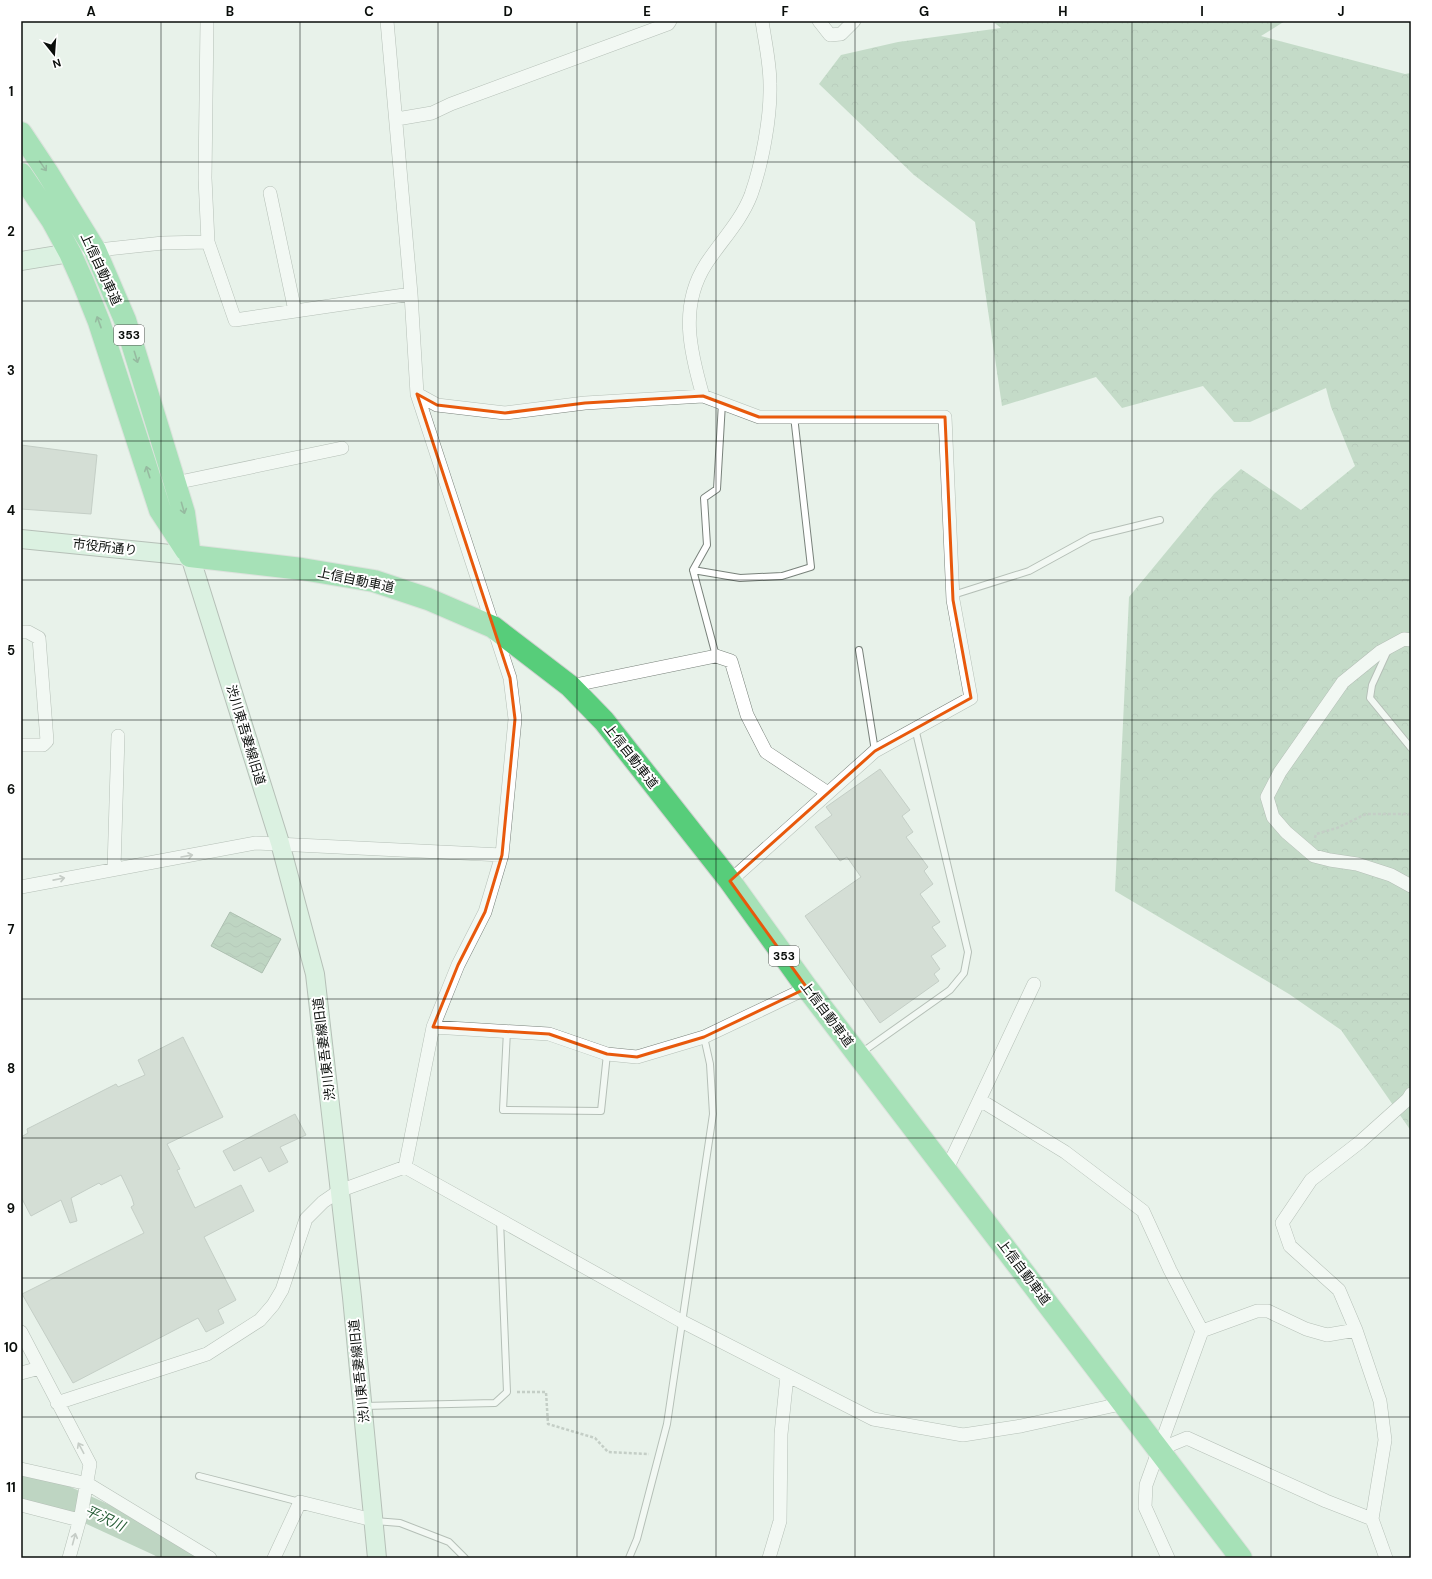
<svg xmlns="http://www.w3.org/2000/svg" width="1432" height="1579" viewBox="0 0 1432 1579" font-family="'DM Sans','Noto Sans JP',sans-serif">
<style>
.forest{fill:url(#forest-crowns)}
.water{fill:url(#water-waves);stroke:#65806a}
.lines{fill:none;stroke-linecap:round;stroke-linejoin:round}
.river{stroke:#8cb193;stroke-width:27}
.building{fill:#bcc5bd;stroke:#99a29b}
.lane-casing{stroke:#79827b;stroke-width:8}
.street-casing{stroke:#79827b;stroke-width:14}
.secondary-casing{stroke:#79827b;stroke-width:20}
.highway-casing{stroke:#cecfce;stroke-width:24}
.path{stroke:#9aa29c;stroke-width:2.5;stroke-dasharray:3 2;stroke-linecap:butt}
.lane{stroke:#fff;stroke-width:6}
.street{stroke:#fff;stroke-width:13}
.secondary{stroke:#cdf0d7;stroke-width:18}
.highway{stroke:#57cd7a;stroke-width:22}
.oneway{stroke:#347748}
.oneway2{stroke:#9d9f9d}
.marked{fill:none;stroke:#e8590c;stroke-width:3;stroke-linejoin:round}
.grid{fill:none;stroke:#0a0e0b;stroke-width:1;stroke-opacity:0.55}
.labels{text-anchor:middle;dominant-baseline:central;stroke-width:4;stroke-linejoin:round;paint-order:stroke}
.shield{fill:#fff;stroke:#545654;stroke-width:1}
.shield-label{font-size:12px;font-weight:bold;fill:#0a0e0b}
.street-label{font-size:13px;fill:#0a0e0b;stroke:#fff}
.water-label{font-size:14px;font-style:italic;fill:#255c35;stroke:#fff}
.neatline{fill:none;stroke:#0a0e0b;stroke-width:1.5}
.grid-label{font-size:13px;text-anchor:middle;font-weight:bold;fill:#0a0e0b}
</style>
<defs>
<pattern id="forest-crowns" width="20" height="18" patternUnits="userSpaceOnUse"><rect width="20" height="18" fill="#9abfa1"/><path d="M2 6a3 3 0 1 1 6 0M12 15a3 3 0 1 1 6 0" fill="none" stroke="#83a389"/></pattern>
<pattern id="water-waves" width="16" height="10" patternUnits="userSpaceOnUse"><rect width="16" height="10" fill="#8cb193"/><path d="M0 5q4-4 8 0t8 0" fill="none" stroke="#77977d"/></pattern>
</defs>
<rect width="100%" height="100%" fill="#e8f2ea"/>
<path class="forest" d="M992,21H1285L1261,36L1405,74L1411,73V1131L1341,1030L1289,994L1115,891L1129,597L1214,494L1241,469L1301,510L1355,466L1331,407L1326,388L1250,422H1234L1203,386L1122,408L1096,377L1002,406L975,222L914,175L819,84L841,55L898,42L1001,28Z"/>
<path class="water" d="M230,912L281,939L262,973L211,946Z"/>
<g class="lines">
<path class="river" d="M21,1489L58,1496L160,1543L185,1558"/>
</g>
<path class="building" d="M21,445L97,455L91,514L21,509Z
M880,769L910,810L902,816L913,832L906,837L928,867L924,871L933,884L920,894L940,922L932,927L946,946L931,956L940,969L934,974L939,981L880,1023L805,916L861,877L847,857L840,861L815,827L832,815L826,807Z
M183,1037L223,1117L167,1144L180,1169L177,1170L195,1208L241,1185L254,1211L204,1237L236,1300L218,1310L224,1323L206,1332L198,1318L73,1383L22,1294L144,1233L131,1207L134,1205L132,1198L121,1175L101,1185L99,1183L71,1198L77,1221L70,1223L61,1200L31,1216L21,1197V1137L28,1133L27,1129L116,1084L118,1087L145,1075L138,1060Z
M295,1114L306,1135L280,1147L288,1162L269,1172L261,1157L234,1171L223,1151Z"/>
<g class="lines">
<defs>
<path id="lane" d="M693,570L740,578L782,576L811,567L794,416
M953,595L1029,571L1091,537L1160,520
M859,650L875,751
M1388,650L1372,685L1370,698L1411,748
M716,656L693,570L707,545L704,498L717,489L722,403
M507,1031L503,1110L601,1111L607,1054
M861,1053L950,990L964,973L968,952L915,728
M363,1406L495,1403L507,1392L500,1220
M199,1476L300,1502
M375,1521L400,1523L449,1542L465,1558
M629,1558L637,1539L667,1424L713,1114L710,1064L704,1037"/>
<path id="street" d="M207,21L205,178L208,242L235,320L411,294
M387,21L411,294L417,394L510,678L515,719L502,855L485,912L458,965L433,1027L405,1167
M819,21L830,35L841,34L854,21
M397,119L432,113L451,104L668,24L670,21
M270,193L295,311
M89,251L163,243L208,242
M417,394L437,405L505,413L585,403L703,396L759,417H945L953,600L971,698L875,751L730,881
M703,396C690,351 679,306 706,264C721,241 741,221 751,195C762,164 771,117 770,84C770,63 765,42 762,21
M175,483L342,448
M21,632H28L39,638L47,741L43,745H21
M1411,640L1404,639L1380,652L1343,682L1280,772L1267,797L1273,817L1286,832L1314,856L1330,860L1357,864L1391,875L1411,886
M570,686L716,656L731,661L747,715L766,752L828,793
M114,869L118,736
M21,887L256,843L502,855
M433,1027L549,1034L607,1054L637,1057L704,1037L807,988
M980,1100L1065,1152L1143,1211L1170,1270L1202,1331
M946,1171L1034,984
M21,1332L90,1464L81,1515L69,1558
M21,1373L40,1368
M57,1403L207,1354L260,1320L273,1305L282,1290L306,1219L323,1202L339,1191L405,1167L683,1322L873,1419L963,1435L1021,1426L1125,1403
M1158,1450L1187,1438L1326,1501L1372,1519
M21,1469L88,1484L210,1558
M21,1505L79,1520
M274,1558L300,1502L373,1520
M769,1558L780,1521L781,1434L787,1376
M1168,1558L1145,1507L1146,1485L1202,1331L1257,1311H1268L1306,1329L1327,1335L1356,1330
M1386,1558L1372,1519L1385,1440L1380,1401L1356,1330L1339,1290L1290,1246L1282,1223L1311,1180L1360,1142L1408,1099L1411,1094"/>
<path id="secondary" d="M21,261L70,253
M21,539L190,556L280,843L315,974L352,1297L377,1558"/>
<path id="highway" d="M21,133L47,172L95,250L125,320L184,513L190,556
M21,174L52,220L70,253L83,282L99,322L160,510L186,550
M190,556L302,569L374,581L428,599L493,627L570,686L604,721L730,881L807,988L1241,1558"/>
</defs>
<use href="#lane" class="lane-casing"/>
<use href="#street" class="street-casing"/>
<use href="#secondary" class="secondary-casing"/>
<use href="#highway" class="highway-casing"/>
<path class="path" d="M1315,838L1316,834L1337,828L1366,814H1411
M517,1392H546L548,1424L595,1438L608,1452L649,1454"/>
<use href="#lane" class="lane"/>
<use href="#street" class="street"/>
<use href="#secondary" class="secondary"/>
<use href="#highway" class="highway"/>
</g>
<defs><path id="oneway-shaft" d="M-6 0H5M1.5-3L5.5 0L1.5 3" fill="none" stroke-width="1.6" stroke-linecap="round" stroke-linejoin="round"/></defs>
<g class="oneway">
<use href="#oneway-shaft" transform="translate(43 166) rotate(55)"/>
<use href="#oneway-shaft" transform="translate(99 322) rotate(-110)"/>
<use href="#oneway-shaft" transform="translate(136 357) rotate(73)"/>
<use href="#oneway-shaft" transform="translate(148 472) rotate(-108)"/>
<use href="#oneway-shaft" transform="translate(183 508) rotate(74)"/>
</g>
<g class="oneway2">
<use href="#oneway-shaft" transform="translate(187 856) rotate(-10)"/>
<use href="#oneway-shaft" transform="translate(59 879) rotate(-11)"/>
<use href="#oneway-shaft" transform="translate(81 1448) rotate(-118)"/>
<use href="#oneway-shaft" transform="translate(74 1539) rotate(-75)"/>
</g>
<path d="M0 0H1432V1579H0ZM417,394L437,405L505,413L585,403L703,396L759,417H945L953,600L971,698L875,751L730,881L807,988L704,1037L637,1057L607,1054L549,1034L433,1027L458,965L485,912L502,855L515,719L510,678Z" fill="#e8f2ea" fill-opacity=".55" fill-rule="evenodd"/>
<path class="marked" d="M417,394L437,405L505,413L585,403L703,396L759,417H945L953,600L971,698L875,751L730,881L807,988L704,1037L637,1057L607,1054L549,1034L433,1027L458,965L485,912L502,855L515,719L510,678Z"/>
<path class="grid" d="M161,21V1558M300,21V1558M438,21V1558M577,21V1558M716,21V1558M855,21V1558M994,21V1558M1132,21V1558M1271,21V1558M21,162H1411M21,301H1411M21,441H1411M21,580H1411M21,720H1411M21,859H1411M21,999H1411M21,1138H1411M21,1278H1411M21,1417H1411"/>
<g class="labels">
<g class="shield">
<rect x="114" y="325" width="30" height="20" rx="3"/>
<rect x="769" y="946" width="30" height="20" rx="3"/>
</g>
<g class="shield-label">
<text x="129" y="335">353</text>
<text x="784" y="956">353</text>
</g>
<g class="street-label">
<text transform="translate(101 269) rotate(65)">上信自動車道</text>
<text transform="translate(105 547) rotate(6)">市役所通り</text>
<text transform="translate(356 580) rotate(12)">上信自動車道</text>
<text transform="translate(246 735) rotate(73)">渋川東吾妻線旧道</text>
<text transform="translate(631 756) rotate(52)">上信自動車道</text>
<text transform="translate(827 1014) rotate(53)">上信自動車道</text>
<text transform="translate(324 1049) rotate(-97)">渋川東吾妻線旧道</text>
<text transform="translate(1024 1272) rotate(53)">上信自動車道</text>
<text transform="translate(359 1371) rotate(-96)">渋川東吾妻線旧道</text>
</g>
<g class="water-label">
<text transform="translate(105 1518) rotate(25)">平沢川</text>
</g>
</g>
<rect width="1432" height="1579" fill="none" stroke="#ffffff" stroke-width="44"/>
<g transform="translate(54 54) rotate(163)" stroke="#ffffff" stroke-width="3" paint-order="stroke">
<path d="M0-3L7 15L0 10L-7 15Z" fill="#0a0e0b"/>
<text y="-6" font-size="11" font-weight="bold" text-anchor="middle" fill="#0a0e0b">N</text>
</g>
<rect x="22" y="22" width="1388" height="1535" class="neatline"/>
<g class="grid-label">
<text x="91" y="16">A</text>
<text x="230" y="16">B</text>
<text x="369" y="16">C</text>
<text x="508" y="16">D</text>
<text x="647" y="16">E</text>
<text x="785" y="16">F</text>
<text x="924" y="16">G</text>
<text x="1063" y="16">H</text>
<text x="1202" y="16">I</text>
<text x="1341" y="16">J</text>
<text x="11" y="96">1</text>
<text x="11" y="236">2</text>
<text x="11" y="375">3</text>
<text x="11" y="515">4</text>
<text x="11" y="655">5</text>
<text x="11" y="794">6</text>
<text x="11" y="934">7</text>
<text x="11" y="1073">8</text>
<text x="11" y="1213">9</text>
<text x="11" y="1352">10</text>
<text x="11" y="1492">11</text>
</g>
</svg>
